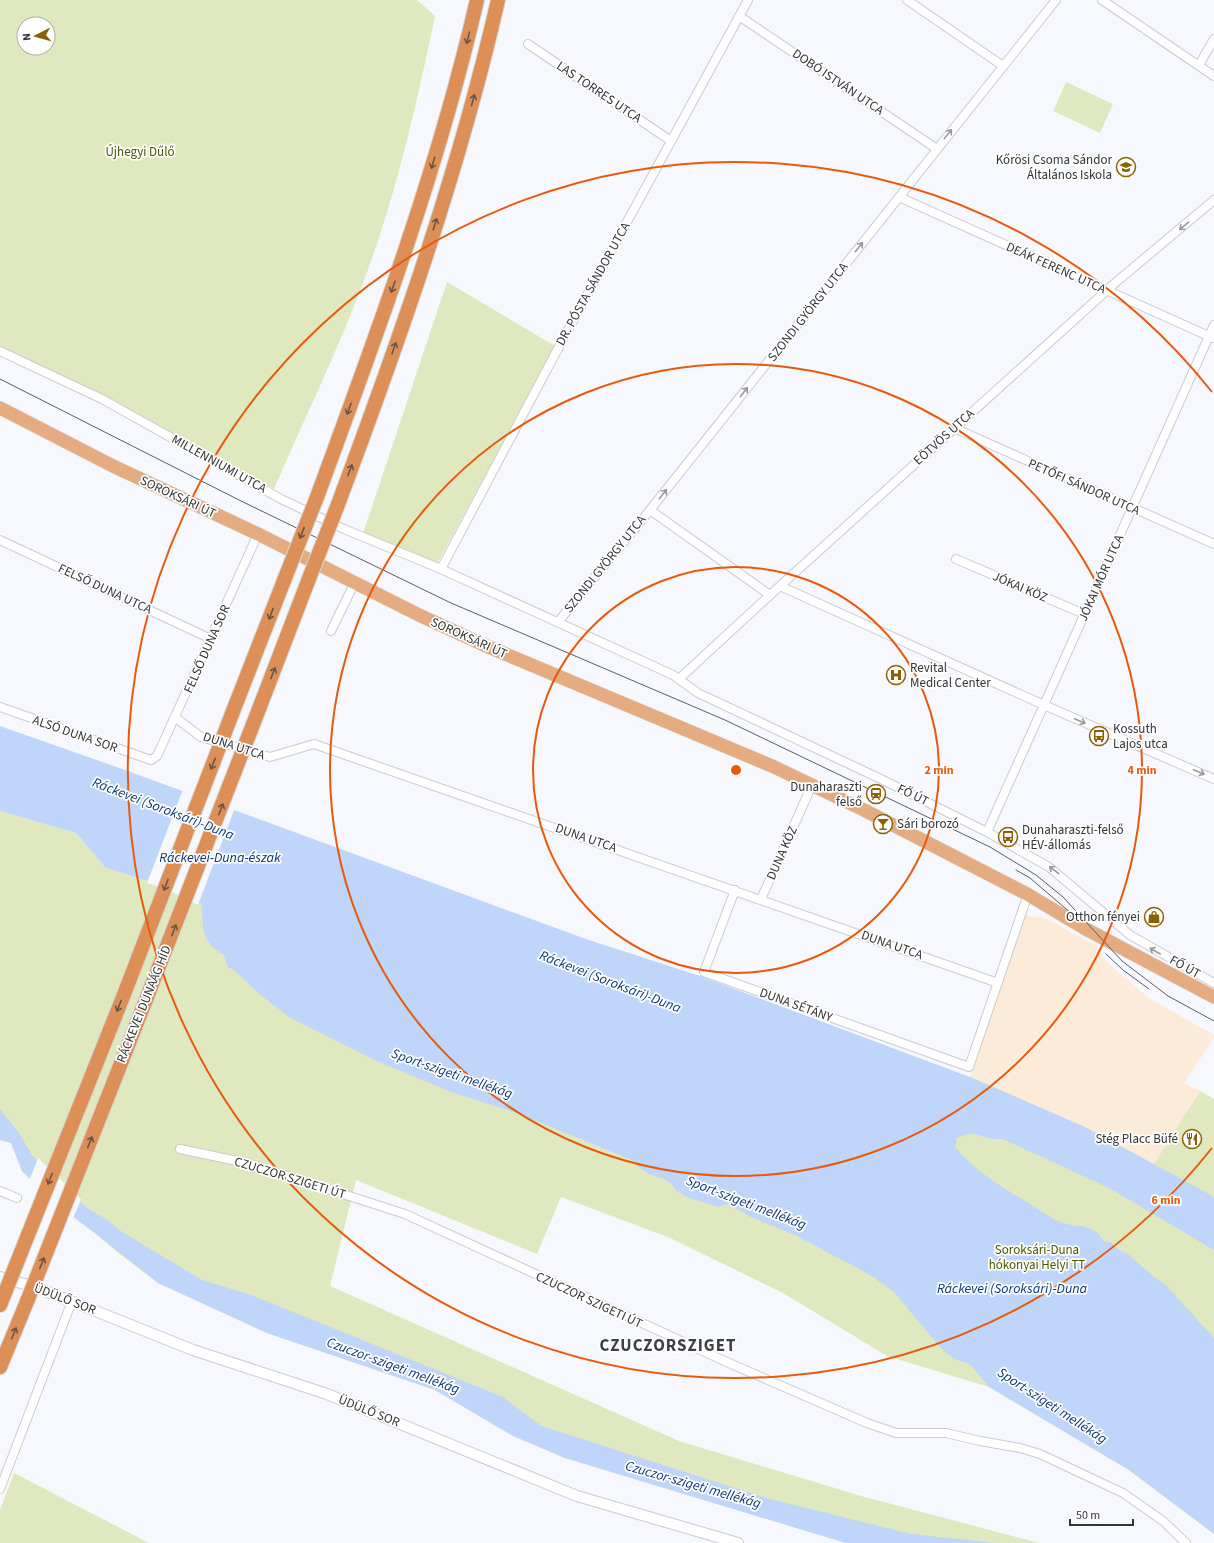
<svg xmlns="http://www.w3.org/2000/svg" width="1214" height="1543" viewBox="0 0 1214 1543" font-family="'Source Sans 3',sans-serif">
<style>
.industrial{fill:#fdebda}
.green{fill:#dfe8be;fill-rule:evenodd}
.water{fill:#bfd5f9}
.pier{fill:#f6f8fe}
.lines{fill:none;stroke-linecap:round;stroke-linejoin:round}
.minor-casing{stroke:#c8cbd2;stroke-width:10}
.tertiary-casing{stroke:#c8cbd2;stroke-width:12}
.primary-casing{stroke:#d6d6d7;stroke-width:14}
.trunk-casing{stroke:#d6d6d7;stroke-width:16}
.minor{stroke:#fff;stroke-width:8}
.tertiary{stroke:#fff;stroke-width:10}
.primary{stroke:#e5ab81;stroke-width:13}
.trunk{stroke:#dc8f57;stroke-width:14}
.tram{stroke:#5c5e61;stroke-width:1}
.trunk-bridge-casing{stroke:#d6d6d7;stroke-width:16;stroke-linecap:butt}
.trunk-bridge{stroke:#dc8f57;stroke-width:14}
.oneway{stroke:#6e5442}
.oneway2{stroke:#989a9a}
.ring{fill:none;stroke:#e8590c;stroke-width:2}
.labels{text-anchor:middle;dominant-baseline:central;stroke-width:3.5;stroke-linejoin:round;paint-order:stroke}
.street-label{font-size:13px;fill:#323436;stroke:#fff}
.park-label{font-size:13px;fill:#4c5502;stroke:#fff}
.poi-label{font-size:13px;fill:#323436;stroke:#fff;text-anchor:end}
.water-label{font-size:14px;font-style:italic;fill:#0c3678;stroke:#fff}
.district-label{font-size:17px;font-weight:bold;letter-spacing:1px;fill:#3d3f45;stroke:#fff}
.centre{fill:#e8590c;stroke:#fff;stroke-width:2}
.ring-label{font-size:12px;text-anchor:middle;font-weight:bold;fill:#e8590c;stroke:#fff;stroke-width:3.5;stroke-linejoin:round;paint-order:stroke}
</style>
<rect width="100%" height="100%" fill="#f6f8fe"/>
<path class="industrial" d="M1023,915L1045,918L1095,945L1110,965L1149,998L1214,1035V1038L1184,1083L1200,1091L1154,1164L1085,1127L970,1077Z"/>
<path class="green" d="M0,0H417L435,16C419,93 402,169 377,244C349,328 309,408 274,489L113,401L0,347ZM24,24H48V48H24Z
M1066,82L1113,104L1100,133L1053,111Z
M447,282L555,346L437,564L363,534Z
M0,811L76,833L106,868L166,887L201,904L203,917L970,1077L1085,1127L1154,1164L1200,1091L1214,1099V1534L1129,1470L989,1387L887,1356L783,1293L670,1238L561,1197L537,1254L356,1180L330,1286L679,1441L861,1496L1039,1543H846L565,1458L513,1436L435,1390L267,1333L158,1283L117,1252L22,1171L11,1143L0,1140Z
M14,1473L149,1543H0V1510Z"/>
<path class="water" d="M0,726L125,770L586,939L700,976L970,1077L1085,1127L1209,1194L1214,1198V1250L1109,1188L1003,1139H992L971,1133L957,1138L955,1147C977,1174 1009,1191 1038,1209C1045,1213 1054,1220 1062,1223C1076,1227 1097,1224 1104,1242H1111L1117,1249L1128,1254L1154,1277L1165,1284L1214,1338V1534L1129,1470L989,1387L970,1364L954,1359L940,1347L894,1292L872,1276L797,1236L749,1216L728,1204L718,1207L687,1197L676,1191C671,1177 655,1178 644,1171C640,1168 637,1164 634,1161L517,1113L454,1093L379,1062L289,1017L256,991L234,970L227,967L224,955C200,941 204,929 201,904L166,887L106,868L76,833L0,811Z
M0,1109L19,1133L32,1155L87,1208L106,1219L122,1232L202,1280L251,1295L503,1397L541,1426L766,1498L911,1534L995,1543H846L565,1458L513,1436L435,1390L267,1333L158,1283L96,1234L57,1205L22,1171L11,1143L0,1140Z"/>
<path class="pier" d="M183,789L235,808L198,905L166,889L147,883Z
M38,1158L81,1199L73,1219L55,1207L29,1181Z"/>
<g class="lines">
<defs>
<path id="minor" d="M907,0L1003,66
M1102,0L1214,76
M739,16L937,149
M528,44L671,141
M1199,65L1214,39
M899,197L1213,338
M0,351L102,399L281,499L344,529L441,569L673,675L698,693L883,780L987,832L1049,867L1130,935L1214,983
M954,428L1214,544
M650,510L770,595
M0,540L211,639
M956,559L1084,614
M441,569L561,343L748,0
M780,586L1044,705L1214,779
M558,622L650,510L1056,0
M331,631L355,582
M679,679L770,595L1115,283L1214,200
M0,707L151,760L157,756L258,534
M176,718L201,737L270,757L314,744L998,983
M987,832L1214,325
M735,890L704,972L969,1067L1026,900
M761,899L812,785
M180,1149L247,1163L405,1214L729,1363L867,1423L896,1433H946L980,1441L1020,1448L1040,1454L1123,1493L1163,1521L1186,1543
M0,1191L17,1198
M0,1489L72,1301"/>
<path id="tertiary" d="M0,1277L38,1288L193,1350L327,1394L577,1496L738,1543"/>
<path id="primary" d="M0,408L113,466L258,534L419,615L484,645L772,766L864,810L1027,894L1084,928L1214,997"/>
<path id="trunk" d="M317,497C377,334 438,170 477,0
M337,507C399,341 459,172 498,0
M237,701L285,578
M259,709L310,576
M0,1305L6,1290
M0,1367L28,1299"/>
</defs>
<use href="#minor" class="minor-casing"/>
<use href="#tertiary" class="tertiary-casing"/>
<use href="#primary" class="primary-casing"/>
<use href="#trunk" class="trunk-casing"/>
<use href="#minor" class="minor"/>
<use href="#tertiary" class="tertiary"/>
<use href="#primary" class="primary"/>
<use href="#trunk" class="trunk"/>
<path class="tram" d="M0,379L239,500L451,603L725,720L990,847L1036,875L1063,897L1122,961L1168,996L1214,1021
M1016,870L1030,878L1072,914
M1106,954L1123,970L1149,989"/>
<defs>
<path id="trunk-bridge" d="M310,576L337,507
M285,578L317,497
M6,1290L123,997L237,701
M28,1299L144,1005L259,709"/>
</defs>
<use href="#trunk-bridge" class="trunk-bridge-casing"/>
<use href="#trunk-bridge" class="trunk-bridge"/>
</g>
<defs><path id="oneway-shaft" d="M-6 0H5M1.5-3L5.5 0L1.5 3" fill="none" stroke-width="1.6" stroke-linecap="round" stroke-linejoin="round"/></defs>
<g class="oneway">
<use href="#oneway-shaft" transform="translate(468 38) rotate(104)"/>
<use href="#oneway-shaft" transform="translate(473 100) rotate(-75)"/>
<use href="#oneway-shaft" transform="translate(433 163) rotate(107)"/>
<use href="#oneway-shaft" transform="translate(435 224) rotate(-72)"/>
<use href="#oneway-shaft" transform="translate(393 287) rotate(109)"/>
<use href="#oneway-shaft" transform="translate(394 348) rotate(-71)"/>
<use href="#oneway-shaft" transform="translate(349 409) rotate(110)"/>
<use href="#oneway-shaft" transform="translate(350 470) rotate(-69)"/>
<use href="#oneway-shaft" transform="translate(302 533) rotate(111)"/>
<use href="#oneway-shaft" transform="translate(271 614) rotate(111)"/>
<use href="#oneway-shaft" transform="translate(273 673) rotate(-69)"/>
<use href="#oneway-shaft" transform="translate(213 764) rotate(111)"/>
<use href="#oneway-shaft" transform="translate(221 809) rotate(-69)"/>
<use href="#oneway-shaft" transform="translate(166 885) rotate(111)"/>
<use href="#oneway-shaft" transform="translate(174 930) rotate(-69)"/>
<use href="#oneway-shaft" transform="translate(119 1006) rotate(112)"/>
<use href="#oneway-shaft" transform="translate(90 1142) rotate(-68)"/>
<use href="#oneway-shaft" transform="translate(50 1179) rotate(112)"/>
<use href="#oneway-shaft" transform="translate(42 1263) rotate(-68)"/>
<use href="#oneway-shaft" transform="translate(14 1333) rotate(-68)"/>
</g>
<g class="oneway2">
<use href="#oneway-shaft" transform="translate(948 134) rotate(-51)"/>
<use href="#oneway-shaft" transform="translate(1184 226) rotate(140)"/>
<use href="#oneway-shaft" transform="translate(859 247) rotate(-52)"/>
<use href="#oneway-shaft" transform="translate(744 392) rotate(-52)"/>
<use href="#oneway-shaft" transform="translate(663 494) rotate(-52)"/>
<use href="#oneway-shaft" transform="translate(1080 721) rotate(23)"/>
<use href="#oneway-shaft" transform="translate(1199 772) rotate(23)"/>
<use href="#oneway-shaft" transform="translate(1054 870) rotate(-143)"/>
<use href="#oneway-shaft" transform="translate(1155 951) rotate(-150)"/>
</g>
<g class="ring">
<circle cx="736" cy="770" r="203"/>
<circle cx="736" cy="770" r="406"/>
<path d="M1212 1148A608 608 0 1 1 1212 392"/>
</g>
<defs>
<symbol id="school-ring" viewBox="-11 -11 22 22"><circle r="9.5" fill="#fff" stroke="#8c6104" stroke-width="1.5"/><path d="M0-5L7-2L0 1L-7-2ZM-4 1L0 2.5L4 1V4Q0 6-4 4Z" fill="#8c6104"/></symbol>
<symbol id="hospital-ring" viewBox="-11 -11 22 22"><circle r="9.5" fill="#fff" stroke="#8c6104" stroke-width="1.5"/><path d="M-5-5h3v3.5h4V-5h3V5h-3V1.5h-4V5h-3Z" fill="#8c6104"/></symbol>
<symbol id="bus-ring" viewBox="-11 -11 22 22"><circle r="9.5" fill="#fff" stroke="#8c6104" stroke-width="1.5"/><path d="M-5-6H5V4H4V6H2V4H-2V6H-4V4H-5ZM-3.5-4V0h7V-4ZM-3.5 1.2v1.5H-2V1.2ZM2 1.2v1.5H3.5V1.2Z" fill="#8c6104"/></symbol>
<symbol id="station-ring" viewBox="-11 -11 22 22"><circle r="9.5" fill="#fff" stroke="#8c6104" stroke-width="1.5"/><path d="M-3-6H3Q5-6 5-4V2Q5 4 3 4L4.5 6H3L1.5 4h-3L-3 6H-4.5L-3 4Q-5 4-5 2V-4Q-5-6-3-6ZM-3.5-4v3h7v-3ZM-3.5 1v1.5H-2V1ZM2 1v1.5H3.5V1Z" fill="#8c6104"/></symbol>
<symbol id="bar-ring" viewBox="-11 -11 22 22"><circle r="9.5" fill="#fff" stroke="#8c6104" stroke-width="1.5"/><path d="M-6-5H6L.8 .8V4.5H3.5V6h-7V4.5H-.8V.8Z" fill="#8c6104"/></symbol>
<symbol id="shop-ring" viewBox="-11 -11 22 22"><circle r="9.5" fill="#fff" stroke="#8c6104" stroke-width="1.5"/><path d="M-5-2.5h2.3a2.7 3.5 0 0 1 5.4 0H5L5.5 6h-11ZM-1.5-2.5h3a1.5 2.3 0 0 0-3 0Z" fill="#8c6104"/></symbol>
<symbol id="restaurant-ring" viewBox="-11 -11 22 22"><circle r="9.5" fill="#fff" stroke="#8c6104" stroke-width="1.5"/><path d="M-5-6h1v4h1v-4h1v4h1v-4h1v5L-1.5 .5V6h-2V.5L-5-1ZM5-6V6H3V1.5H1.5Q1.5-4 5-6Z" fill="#8c6104"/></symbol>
</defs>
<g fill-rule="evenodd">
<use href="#school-ring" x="1115" y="156" width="22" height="22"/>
<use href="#hospital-ring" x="885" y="664" width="22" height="22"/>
<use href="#bus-ring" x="1088" y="725" width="22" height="22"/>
<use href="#station-ring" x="865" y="783" width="22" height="22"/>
<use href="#bar-ring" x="872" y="813" width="22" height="22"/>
<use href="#bus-ring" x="997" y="826" width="22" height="22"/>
<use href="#shop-ring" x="1143" y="906" width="22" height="22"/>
<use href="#restaurant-ring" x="1181" y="1128" width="22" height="22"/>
</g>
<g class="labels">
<g class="street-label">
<text transform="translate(838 82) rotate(34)">DOBÓ ISTVÁN UTCA</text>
<text transform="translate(599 92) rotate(34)">LAS TORRES UTCA</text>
<text transform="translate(1056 268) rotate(24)">DEÁK FERENC UTCA</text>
<text transform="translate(593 284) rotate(-61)">DR. PÓSTA SÁNDOR UTCA</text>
<text transform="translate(808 312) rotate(-52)">SZONDI GYÖRGY UTCA</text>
<text transform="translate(944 437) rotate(-42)">EÖTVÖS UTCA</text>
<text transform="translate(219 464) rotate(29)">MILLENNIUMI UTCA</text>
<text transform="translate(1084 487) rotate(24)">PETŐFI SÁNDOR UTCA</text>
<text transform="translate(178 497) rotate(25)">SOROKSÁRI ÚT</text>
<text transform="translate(605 564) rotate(-51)">SZONDI GYÖRGY UTCA</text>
<text transform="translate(1101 578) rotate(-66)">JÓKAI MÓR UTCA</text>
<text transform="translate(1020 587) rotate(23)">JÓKAI KÖZ</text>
<text transform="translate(105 589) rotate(25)">FELSŐ DUNA UTCA</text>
<text transform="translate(469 638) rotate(24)">SOROKSÁRI ÚT</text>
<text transform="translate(207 649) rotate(-66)">FELSŐ DUNA SOR</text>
<text transform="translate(75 734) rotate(19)">ALSÓ DUNA SOR</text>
<text transform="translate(234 746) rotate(18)">DUNA UTCA</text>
<text transform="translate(913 795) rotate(26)">FŐ ÚT</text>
<text transform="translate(586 838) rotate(19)">DUNA UTCA</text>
<text transform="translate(782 853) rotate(-66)">DUNA KÖZ</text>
<text transform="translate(892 945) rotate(19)">DUNA UTCA</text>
<text transform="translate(1185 967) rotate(29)">FŐ ÚT</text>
<text transform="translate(144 1004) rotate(-68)">RÁCKEVEI DUNAÁG HÍD</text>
<text transform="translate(796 1005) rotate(20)">DUNA SÉTÁNY</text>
<text transform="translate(290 1178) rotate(17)">CZUCZOR SZIGETI ÚT</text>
<text transform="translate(65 1299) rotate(21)">ÜDÜLŐ SOR</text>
<text transform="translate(589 1300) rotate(25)">CZUCZOR SZIGETI ÚT</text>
<text transform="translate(369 1411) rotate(22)">ÜDÜLŐ SOR</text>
</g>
<g class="park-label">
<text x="140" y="152">Újhegyi Dűlő</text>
<text x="1037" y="1250">Soroksári-Duna<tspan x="1037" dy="15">hókonyai Helyi TT</tspan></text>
</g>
<g class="poi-label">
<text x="1112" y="160">Kőrösi Csoma Sándor<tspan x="1112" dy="15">Általános Iskola</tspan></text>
<text x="910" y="668" text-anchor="start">Revital<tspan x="910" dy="15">Medical Center</tspan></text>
<text x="1113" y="729" text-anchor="start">Kossuth<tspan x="1113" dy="15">Lajos utca</tspan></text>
<text x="862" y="787">Dunaharaszti<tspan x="862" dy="15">felső</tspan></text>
<text x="897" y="824" text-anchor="start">Sári borozó</text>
<text x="1022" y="830" text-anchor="start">Dunaharaszti-felső<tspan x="1022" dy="15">HÉV-állomás</tspan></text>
<text x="1140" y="917">Otthon fényei</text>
<text x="1178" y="1139">Stég Placc Büfé</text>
</g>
<g class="water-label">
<text transform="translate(163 809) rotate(21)">Ráckevei (Soroksári)-Duna</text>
<text x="220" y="858">Ráckevei-Duna-észak</text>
<text transform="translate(610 982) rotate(21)">Ráckevei (Soroksári)-Duna</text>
<text transform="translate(452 1074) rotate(19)">Sport-szigeti mellékág</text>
<text transform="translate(746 1203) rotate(21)">Sport-szigeti mellékág</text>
<text x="1012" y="1289">Ráckevei (Soroksári)-Duna</text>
<text transform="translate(393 1366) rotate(20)">Czuczor-szigeti mellékág</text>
<text transform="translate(1052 1406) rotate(33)">Sport-szigeti mellékág</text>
<text transform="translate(693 1485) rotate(16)">Czuczor-szigeti mellékág</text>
</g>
<g class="district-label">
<text x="668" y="1346">CZUCZORSZIGET</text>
</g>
</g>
<circle cx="736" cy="770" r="6" class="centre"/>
<g class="ring-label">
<text x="939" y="774">2 min</text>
<text x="1142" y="774">4 min</text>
<text x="1166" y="1204">6 min</text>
</g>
<g transform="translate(36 36) rotate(264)"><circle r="19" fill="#ffffff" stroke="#adaeaf"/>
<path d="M0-3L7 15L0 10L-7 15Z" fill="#8c6104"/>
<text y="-6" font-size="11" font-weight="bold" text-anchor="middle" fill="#323436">N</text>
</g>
<path d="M1070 1519v6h63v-6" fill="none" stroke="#323436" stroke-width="2"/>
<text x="1076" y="1519" font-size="12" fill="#323436" stroke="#ffffff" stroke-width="3" paint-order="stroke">50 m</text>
</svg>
